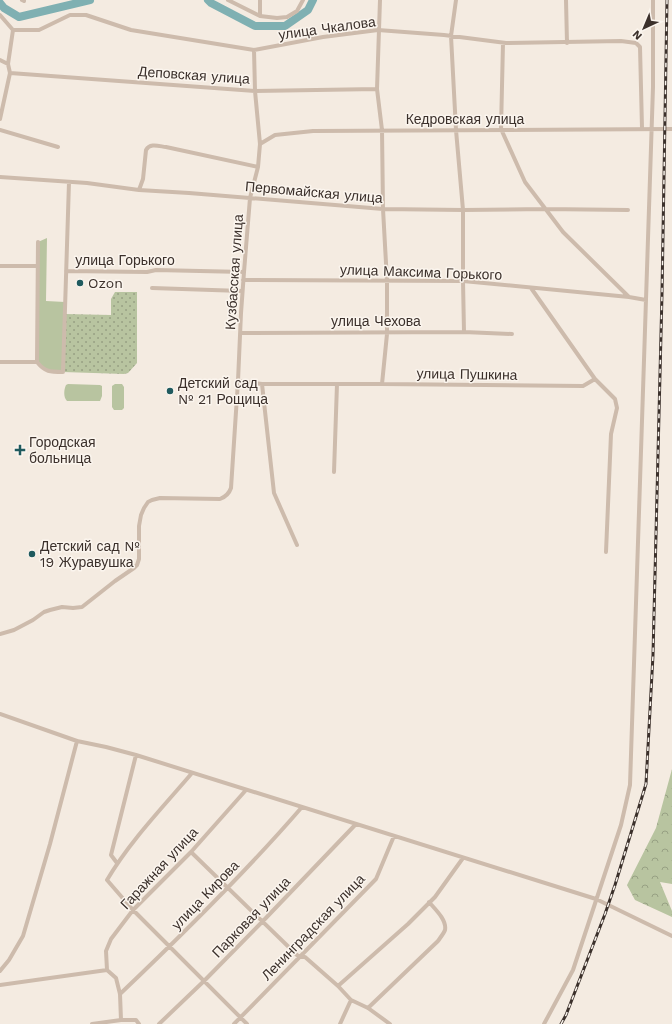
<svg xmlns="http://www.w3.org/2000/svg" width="672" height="1024" viewBox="0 0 672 1024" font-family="'Work Sans',sans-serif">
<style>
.grass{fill:url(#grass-dots)}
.forest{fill:url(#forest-crowns)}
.park{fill:#b8c4a0}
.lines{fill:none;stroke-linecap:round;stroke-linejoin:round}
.river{stroke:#7fb0b2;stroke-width:8}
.minor{stroke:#cdbbac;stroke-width:4}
.rail-casing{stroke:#3b302b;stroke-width:3}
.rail{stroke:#fbf5ee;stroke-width:1.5;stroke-dasharray:4.5;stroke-linecap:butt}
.poi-dot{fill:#1f5a5e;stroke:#fbf5ee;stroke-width:1.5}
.labels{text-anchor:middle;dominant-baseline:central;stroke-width:3;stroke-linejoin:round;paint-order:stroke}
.street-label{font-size:14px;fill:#3b302b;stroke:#fbf5ee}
.poi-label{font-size:14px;fill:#3b302b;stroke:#fbf5ee;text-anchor:start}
</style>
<defs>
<pattern id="grass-dots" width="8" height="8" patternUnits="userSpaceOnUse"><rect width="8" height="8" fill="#b8c4a0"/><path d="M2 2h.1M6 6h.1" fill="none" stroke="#97a083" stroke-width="1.8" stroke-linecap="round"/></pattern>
<pattern id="forest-crowns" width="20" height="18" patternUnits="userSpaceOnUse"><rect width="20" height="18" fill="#b8c4a0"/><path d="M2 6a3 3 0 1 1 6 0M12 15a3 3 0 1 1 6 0" fill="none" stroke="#97a083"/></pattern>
</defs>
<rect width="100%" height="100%" fill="#f4ebe1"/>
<path class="grass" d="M115,292H137V363L128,373L124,374L63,372L65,314L111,315V299Z"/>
<path class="forest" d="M672,769V884L660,882L672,911V917L635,900L627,885L656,828Z"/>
<path class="park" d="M47,238L46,301L65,302L63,372H50L37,362L38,242Z
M68,384L100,385L102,386V396L100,401H67C63,397 64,389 66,385Z
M115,384H122L124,387V408L122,410H114L112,407V386Z"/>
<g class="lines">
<path class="river" d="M208,0L211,3L255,26H285L308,10L313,0
M0,3L4,8L19,17L90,0"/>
<path class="minor" d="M22,0L24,1V0
M228,0L260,16L277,18L287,17L297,11L303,0
M380,0L377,89L382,130L383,209L387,281V334L382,384
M456,0L451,36L456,130L463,210V281L464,332
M566,0L567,43
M0,15L13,30
M260,16V0
M13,30H39L70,15H86L131,30L254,50L323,37L378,30L444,35L506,43L621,41L636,43L640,47L642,128
M503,43L501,129L525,182L563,232L629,297
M0,60L8,64
M10,73L255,91L377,89
M0,119L10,73L8,64L13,30
M0,130L58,147
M260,144L275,135L313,131L672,129
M0,177L87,183L139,190L189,193L383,209L463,210L545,209L628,210
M139,190L143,179L146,150C150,143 158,146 166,147L258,167
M0,266H38
M66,271L147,272L156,270L244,272
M243,280L463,281L629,297L646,300
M152,288L242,291
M531,288L595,379L615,399L617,408L611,434L606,552
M240,333L464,332L512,334
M0,362H37
M37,362C45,372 50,372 63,372L69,182
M37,362L38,242
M238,381L262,384H382L583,386L595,379
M262,384L274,493L297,545
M334,472L337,384
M0,634L14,630L33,620L44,612L50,610L62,607L73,608L82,607L115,581L134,568L137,565L139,559V526L141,515L144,508L148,502L152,500L160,498L220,499C225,497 229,494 231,488L238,381L241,313L244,272L250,198L258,167L260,144L255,91L254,50
M0,714L77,741
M192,773C163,807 130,841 107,880L133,910L247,1024
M191,852L299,957H305L338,986L351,1000L368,1008L390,1024
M117,863L111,855L136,755
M107,970L106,951L111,939L133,910L191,852L246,790
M107,970L116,978L120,994L121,1020
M0,971L9,960L23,936L50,844L77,741L106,747L136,755L596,899L672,936
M0,985L107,970
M338,986L408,924L435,897L463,858
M120,994C183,934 245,873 302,807
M368,1008L438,941C440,938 444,933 445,930C447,920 435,909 429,902
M92,1024L121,1020H136L139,1024
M159,1024L204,981L263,921L356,824
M234,1024L376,879L394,836
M340,1024L351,1000
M544,1024L573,970L621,825L630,785L653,87V0"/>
<defs>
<path id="rail" d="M561,1024L566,1015L605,914L615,885L646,784L653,655L662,294L667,0"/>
</defs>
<use href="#rail" class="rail-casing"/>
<use href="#rail" class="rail"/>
</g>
<g class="poi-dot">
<circle cx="80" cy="283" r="4"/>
<circle cx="170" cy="391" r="4"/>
<path d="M18 444h4v4h4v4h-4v4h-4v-4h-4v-4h4z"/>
<circle cx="32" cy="554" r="4"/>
</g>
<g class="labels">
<g class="street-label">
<text transform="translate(327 28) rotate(-8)">улица Чкалова</text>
<text transform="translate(194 75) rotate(4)">Деповская улица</text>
<text x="465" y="119">Кедровская улица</text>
<text transform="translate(314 192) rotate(5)">Первомайская улица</text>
<text x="125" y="260">улица Горького</text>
<text transform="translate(234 272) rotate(-86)">Кузбасская улица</text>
<text transform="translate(421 272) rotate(2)">улица Максима Горького</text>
<text x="376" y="321">улица Чехова</text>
<text transform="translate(467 374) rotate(1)">улица Пушкина</text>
<text transform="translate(159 868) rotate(-47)">Гаражная улица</text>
<text transform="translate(205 895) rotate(-46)">улица Кирова</text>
<text transform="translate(251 917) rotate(-46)">Парковая улица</text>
<text transform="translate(313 927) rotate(-46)">Ленинградская улица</text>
</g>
<g class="poi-label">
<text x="88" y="283">Ozon</text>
<text x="178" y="383">Детский сад<tspan x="178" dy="16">№ 21 Рощица</tspan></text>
<text x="29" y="442">Городская<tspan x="29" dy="16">больница</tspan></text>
<text x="40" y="546">Детский сад №<tspan x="40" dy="16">19 Журавушка</tspan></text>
</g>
</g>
<g transform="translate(644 28) rotate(224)" stroke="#fbf5ee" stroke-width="3" paint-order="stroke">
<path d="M0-3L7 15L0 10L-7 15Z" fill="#3b302b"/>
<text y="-6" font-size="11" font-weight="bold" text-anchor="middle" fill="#3b302b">N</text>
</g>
</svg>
